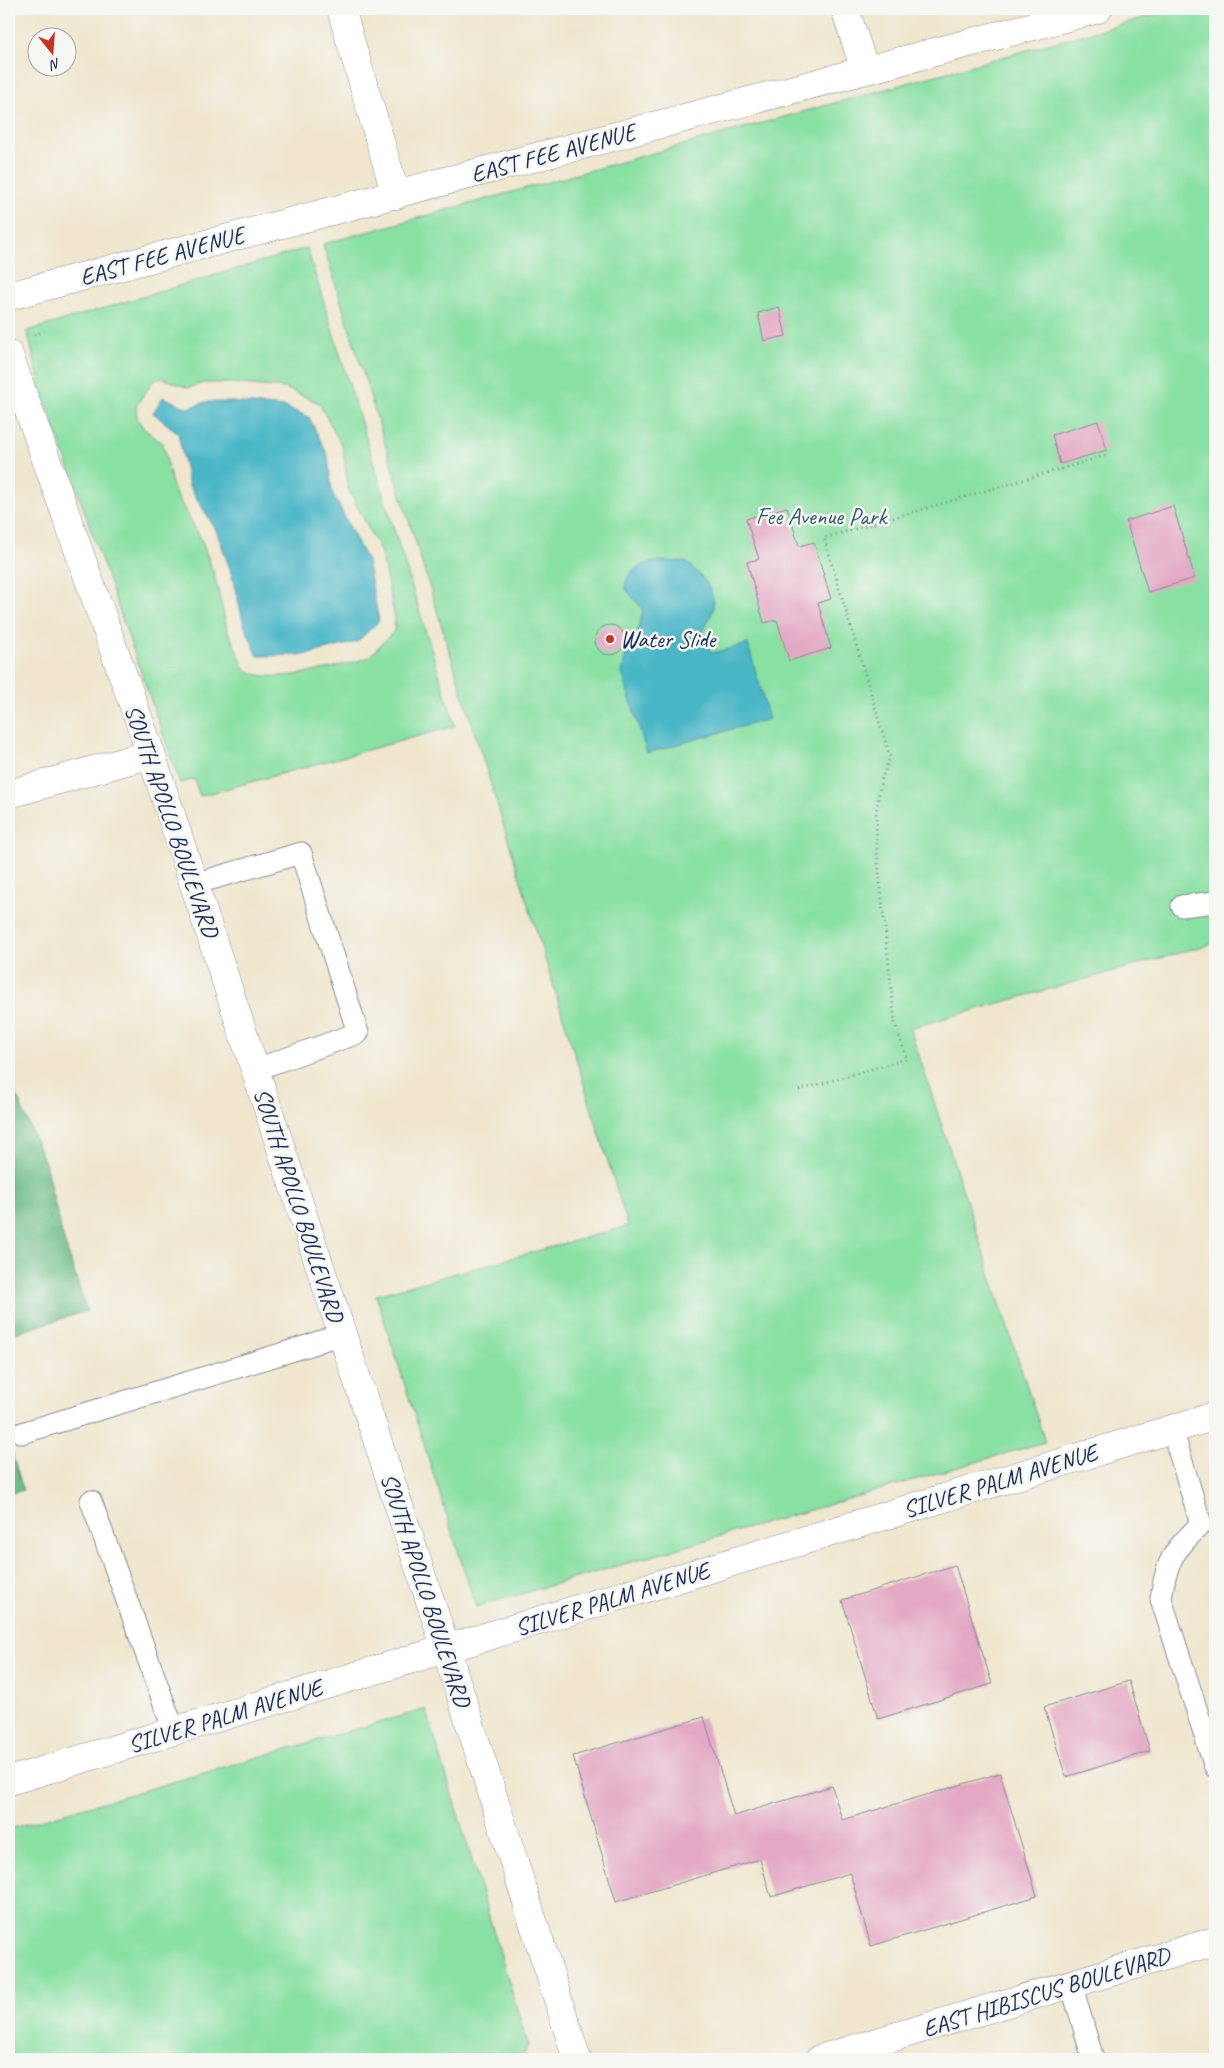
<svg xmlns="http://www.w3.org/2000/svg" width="1224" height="2068" viewBox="0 0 1224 2068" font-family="Caveat,sans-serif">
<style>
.green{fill:#89e0a3;stroke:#528880;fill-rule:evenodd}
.forest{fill:#6ebe89;stroke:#447674}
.water{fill:#4ab6c6;stroke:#327292}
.building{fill:#e3a9c4}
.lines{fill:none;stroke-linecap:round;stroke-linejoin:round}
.service-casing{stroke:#858a96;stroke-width:23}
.minor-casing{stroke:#858a96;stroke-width:29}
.tertiary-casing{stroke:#858a96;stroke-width:29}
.path{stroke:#858a96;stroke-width:3;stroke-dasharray:1 4;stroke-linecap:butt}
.service{stroke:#fff;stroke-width:21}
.minor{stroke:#fff;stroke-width:28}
.tertiary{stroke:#fff;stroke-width:28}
.poi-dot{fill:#c8321e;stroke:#f6f6f2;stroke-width:2}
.labels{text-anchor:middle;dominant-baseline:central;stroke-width:5;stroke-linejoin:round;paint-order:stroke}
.street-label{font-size:24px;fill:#1b2f5e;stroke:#f6f6f2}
.park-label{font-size:24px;fill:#365b6f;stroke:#f6f6f2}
.poi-label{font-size:24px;fill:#1b2f5e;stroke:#f6f6f2;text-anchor:start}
</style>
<rect width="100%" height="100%" fill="#f6f6f2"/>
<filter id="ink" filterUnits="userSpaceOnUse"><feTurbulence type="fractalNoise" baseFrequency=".02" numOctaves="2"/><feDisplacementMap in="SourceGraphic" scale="10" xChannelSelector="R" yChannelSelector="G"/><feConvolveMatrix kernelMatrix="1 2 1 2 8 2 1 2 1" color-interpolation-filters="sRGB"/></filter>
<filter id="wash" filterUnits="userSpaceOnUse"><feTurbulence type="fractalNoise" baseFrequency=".0096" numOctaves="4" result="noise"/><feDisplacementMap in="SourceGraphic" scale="20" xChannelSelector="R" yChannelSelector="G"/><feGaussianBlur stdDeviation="1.12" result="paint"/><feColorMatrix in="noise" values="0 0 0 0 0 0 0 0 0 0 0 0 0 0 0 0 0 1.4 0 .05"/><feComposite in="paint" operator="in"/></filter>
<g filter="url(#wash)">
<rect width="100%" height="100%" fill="#efe6cd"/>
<path class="green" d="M1176,9H1215V943L910,1028L1045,1442L476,1607L376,1295L628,1226L323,244Z
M307,248L455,726L200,796L194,779L180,783L42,391L27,331ZM163,378L188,388L204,383H230L285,388L319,403L343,448L348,488L381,553L395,618L394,631L369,657L361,660C335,667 267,687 245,669L227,629L214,574L200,537L173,489L163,444L143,428L137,418L136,406L153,381Z
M426,1709L528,2045L522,2059H9V1829Z"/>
<path class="forest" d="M9,1077L45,1163L63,1238L87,1311L9,1335Z
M9,1442L23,1490L9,1494Z"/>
<path class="water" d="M163,397L188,408L205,402H232L285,407L309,417L328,456L332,492L367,561L379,621L357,642L304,655L258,656L244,625L230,569L216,530L189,486L178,433L153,413Z
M660,561L686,562C700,574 719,591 712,613C710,620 704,627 701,634L706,645L712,653L748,644L769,719L647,753L622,673L627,647L637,633L643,610L625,588C627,568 642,564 660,561Z"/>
<g id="blocks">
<path class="building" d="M779,307L786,336L764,341L758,313Z
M1098,421L1107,450L1060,464L1052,435Z
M1173,506L1195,578L1148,592L1126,521Z
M787,507L799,546L814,542L831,599L818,603L831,648L789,661L777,620L764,623L747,562L759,559L746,519Z
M595 640a15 15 0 1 1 30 0a15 15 0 1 1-30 0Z
M955,1565L992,1684L878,1719L842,1600Z
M1129,1681L1150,1751L1066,1777L1044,1707Z
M704,1717L734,1816L832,1786L842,1820L1000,1773L1037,1896L871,1946L850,1873L771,1897L760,1859L616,1902L573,1756Z"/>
</g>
</g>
<g filter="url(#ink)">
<use href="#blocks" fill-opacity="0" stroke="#858a96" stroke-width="1"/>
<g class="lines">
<defs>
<path id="service" d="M194,884L301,853L358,1033L254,1070
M1182,906L1215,902
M1172,1429L1201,1524C1174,1551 1166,1559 1161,1599L1215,1767
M22,1433L310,1345L342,1333
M91,1501L174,1731
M1071,1984L1093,2059"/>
<path id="minor" d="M341,9L396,195
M845,9L865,70
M9,794L151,754
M9,1781L1215,1416"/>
<path id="tertiary" d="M9,296L1098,9
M9,355L151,754L446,1649L577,2059
M820,2059L1215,1941"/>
</defs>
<use href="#service" class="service-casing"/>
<use href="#minor" class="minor-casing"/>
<use href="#tertiary" class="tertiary-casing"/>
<path class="path" d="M34,334L44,332
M799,1090L907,1059L895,1023L877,853L876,811L881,781L890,757L824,538L1108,455"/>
<use href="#service" class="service"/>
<use href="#minor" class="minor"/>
<use href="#tertiary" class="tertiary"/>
</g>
</g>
<circle class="poi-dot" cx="610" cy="639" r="5"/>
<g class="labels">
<g class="street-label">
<text transform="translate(553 153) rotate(-15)">EAST FEE AVENUE</text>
<text transform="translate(162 256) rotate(-15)">EAST FEE AVENUE</text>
<text transform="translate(172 821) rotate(71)">SOUTH APOLLO BOULEVARD</text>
<text transform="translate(299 1205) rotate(72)">SOUTH APOLLO BOULEVARD</text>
<text transform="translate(1000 1481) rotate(-17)">SILVER PALM AVENUE</text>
<text transform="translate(426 1590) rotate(72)">SOUTH APOLLO BOULEVARD</text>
<text transform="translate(612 1599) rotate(-17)">SILVER PALM AVENUE</text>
<text transform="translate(225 1716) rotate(-17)">SILVER PALM AVENUE</text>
<text transform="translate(1046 1992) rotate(-17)">EAST HIBISCUS BOULEVARD</text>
</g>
<g class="park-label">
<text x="821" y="516">Fee Avenue Park</text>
</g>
<g class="poi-label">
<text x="620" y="639">Water Slide</text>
</g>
</g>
<rect width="1224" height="2068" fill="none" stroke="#f6f6f2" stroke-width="30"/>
<g transform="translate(52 52) rotate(163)"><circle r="24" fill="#f6f6f2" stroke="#9ea6b7"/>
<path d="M0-4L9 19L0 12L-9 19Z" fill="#c8321e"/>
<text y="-8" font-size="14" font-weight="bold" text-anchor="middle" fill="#1b2f5e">N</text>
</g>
</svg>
